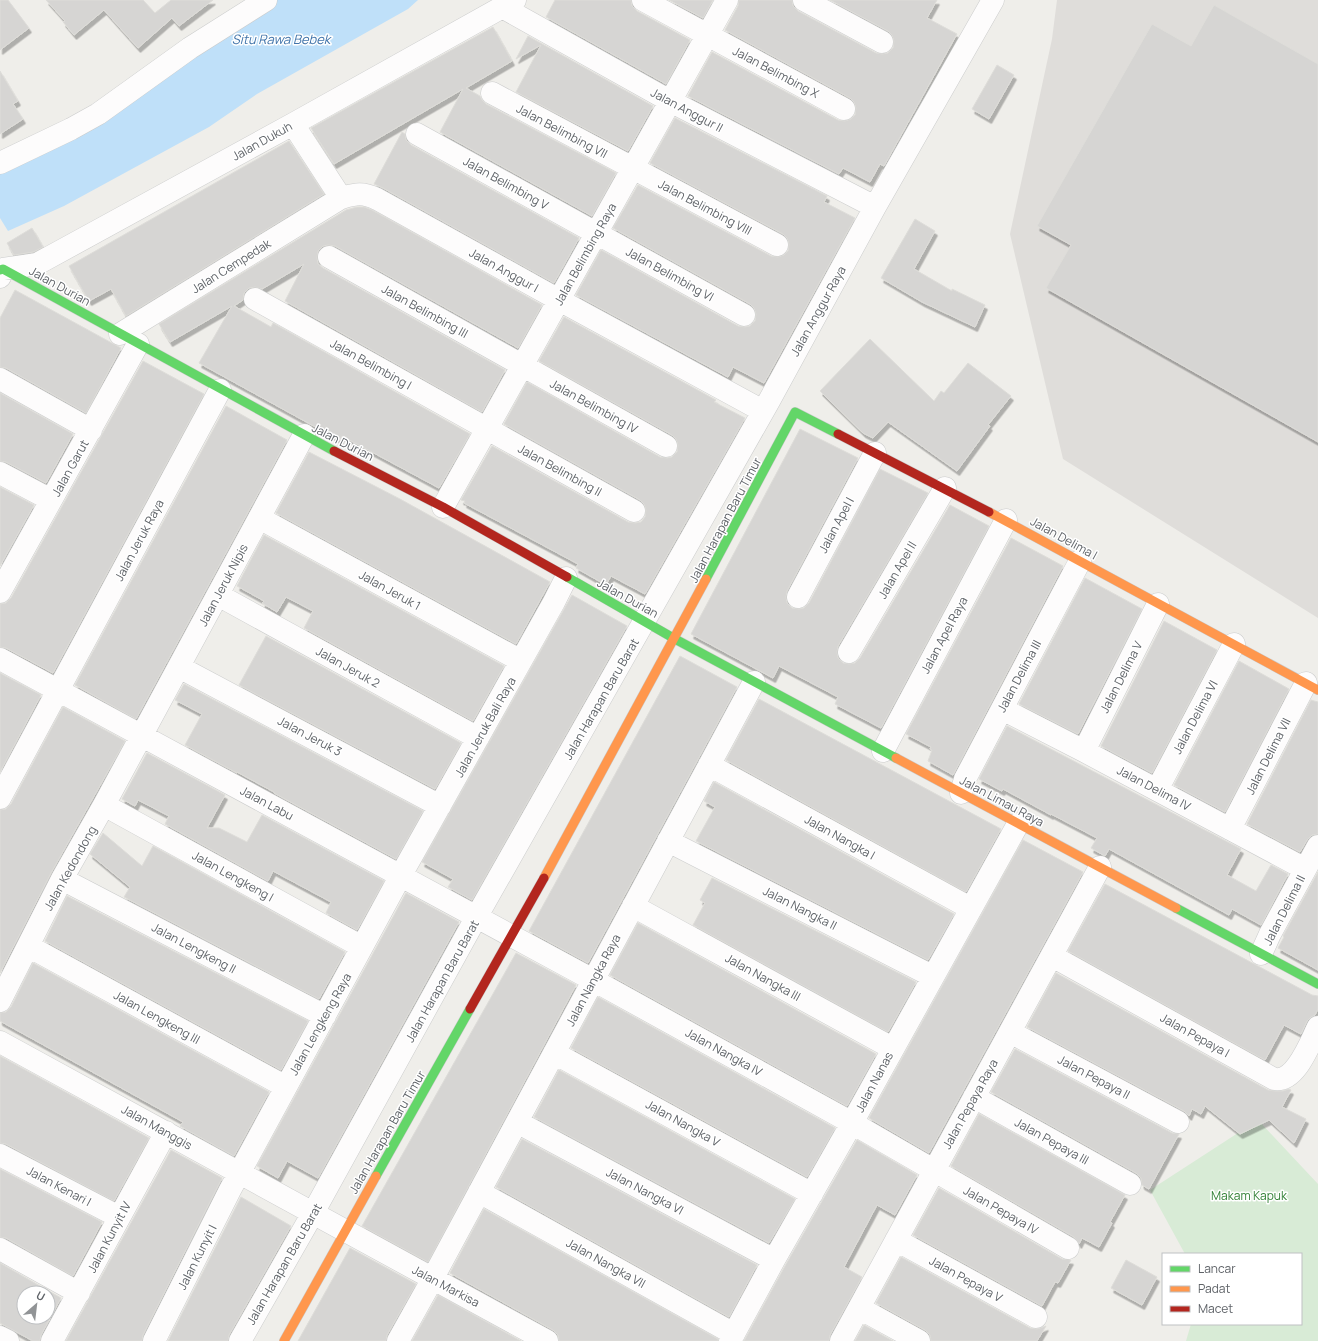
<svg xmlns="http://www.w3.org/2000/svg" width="1318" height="1341" viewBox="0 0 1318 1341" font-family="Manrope,sans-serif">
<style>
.industrial{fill:#dfddda}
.green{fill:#d8ebd6}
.water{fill:#bfe0f9}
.building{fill:#d6d5d3;stroke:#deddd9;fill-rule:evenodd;filter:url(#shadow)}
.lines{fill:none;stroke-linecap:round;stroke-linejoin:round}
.street-casing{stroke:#cbcccc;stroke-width:23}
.fast-casing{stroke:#cacacb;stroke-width:10}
.slow-casing{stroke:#cacacb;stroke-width:10}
.jam-casing{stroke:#cacacb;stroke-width:10}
.street{stroke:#fdfcfc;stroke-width:22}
.fast{stroke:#63d668;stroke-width:9}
.slow{stroke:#ff974d;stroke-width:9}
.jam{stroke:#b3261e;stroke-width:9}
.labels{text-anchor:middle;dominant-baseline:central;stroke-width:3;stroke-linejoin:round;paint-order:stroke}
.street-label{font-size:12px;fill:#5f6368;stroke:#fff}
.park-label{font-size:12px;fill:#348238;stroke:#fff}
.water-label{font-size:13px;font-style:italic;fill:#4174aa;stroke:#fff}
</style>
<defs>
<filter id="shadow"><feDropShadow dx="2.5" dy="4.5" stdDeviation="0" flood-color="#0004"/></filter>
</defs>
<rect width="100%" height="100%" fill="#efeeea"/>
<path class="industrial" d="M1057,0H1318V618L1063,459L1010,234L1052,39Z"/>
<path class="green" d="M1258,1120L1318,1184V1341H1186L1191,1324H1301V1254H1185L1150,1190Z"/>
<path class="water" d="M274,0H418L408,9L257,94L209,127L64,206L8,231L0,218V165Z"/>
<path class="building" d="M0,0H8L29,28L0,50Z
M46,0H143L155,13L171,0H213L179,26L172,18L138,48L104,10L74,35L63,22L65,21Z
M555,0H631L632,6L637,11L690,40L666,84L546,17Z
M669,0H713L703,18Z
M739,0H792L793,6L798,11L876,53L882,54L888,53L893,48L894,41L892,35L888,31L830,0H937L927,18L957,34L884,166L880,164L870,182L843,168L839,174L688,96L712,52L838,120L845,121L851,119L855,115L856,108L854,102L850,98L725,30L738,6Z
M1214,5L1318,64V442L1046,288L1071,245L1037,226L1152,24L1191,46Z
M493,27L512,61L466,88L480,96L482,100L486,104L616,173L592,216L440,132L463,89L334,164L311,128Z
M528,36L653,106L628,151L516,92L541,45L516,59Z
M997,65L1014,75L989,119L972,109Z
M0,71L18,101L13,104L23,119L0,134Z
M675,118L827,196L824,202L855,218L764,383L733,367L728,377L576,295L601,250L738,326L745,327L750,326L755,321L756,314L754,308L750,304L613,228L638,185L771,256L778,257L784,255L788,251L789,244L787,238L783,234L650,163Z
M402,132L405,134L406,140L411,145L579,238L554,283L383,188L374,184Z
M289,141L324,194L126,316L111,289L89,301L69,266Z
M357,207H364L372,210L542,305L518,348L335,246L328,245L323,246L318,251L317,258L318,264L323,268L505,370L482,412L285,301L304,264L262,289L255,287L249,288L244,293L243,300L234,306L271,327L273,323L470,434L439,488L342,436L340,440L310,424L199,363L232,306L170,342L159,324L346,210Z
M915,219L935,231L914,269L952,291V289L985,305L975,327L922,302L881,278Z
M32,228L43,247L33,252L14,255L7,243Z
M15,290L121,348L86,413L6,368L0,367V318Z
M564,317L716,400L714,402L745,418L645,594L611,576L606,585L576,568L578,564L464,503L465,501L461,500L492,446L628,522L635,523L641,522L645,517L646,510L644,504L640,500L504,424L527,382L660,457L667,458L672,457L677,452L678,445L676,439L672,435L539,361Z
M870,339L934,401L941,391L944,393L968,363L1011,396L988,425L990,426L957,471L888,422L873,438L863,433L820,391Z
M143,361L204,394L53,673L6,648L0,647V604L6,603L11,598Z
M0,393L73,434L46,483L6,462L0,461Z
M226,406L287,440L136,719L75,685Z
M800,429L858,458L787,591L786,597L787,603L792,608L799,609L804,608L809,603L880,469L928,493L838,646L837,652L838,658L843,663L849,664L855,663L860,658L950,505L989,526L881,728L835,704L838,697L779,666L773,678L691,634Z
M309,452L400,499L550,582L516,644L276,513Z
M0,487L34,505L0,566Z
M264,535L504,666L473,721L304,628L313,611L286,597L277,612L262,603L264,601L237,586Z
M1011,538L1063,566L953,775L928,761L932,750L930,749L931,747L906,734Z
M1085,578L1142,609L1078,734L1019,704Z
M572,595L627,626L472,900L448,887L453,879L422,862Z
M1164,621L1217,650L1152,773L1101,746Z
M266,636L461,743L435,789L239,685Z
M680,656L737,687L588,963L529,931Z
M1239,661L1289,689L1225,812L1174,785Z
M0,673L41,695L0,772Z
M184,684L423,811L396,859L274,793V792L237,772V773L185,745L202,714L175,700Z
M759,699L1001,829L966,892L726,760Z
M1311,700L1318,702V834L1312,835L1307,840L1300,852L1247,824Z
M63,707L125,741L51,873L0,973V810L6,809L11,804Z
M1007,726L1241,849L1227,875L1256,891L1271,865L1288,874L1261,925L1232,909L1229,915L1109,849L1105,856L1091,848L1097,838L1051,814V815L1003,789L1002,791L979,779Z
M147,753L225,795L207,828H219L247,842L262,815L384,881L357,930L326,913L331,902L273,871L268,881L165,824L169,816L138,800L135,806L122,799Z
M714,782L954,914L928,960L696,841L715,807L704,801Z
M103,833L142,866L153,846L345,952L319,999L124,897L130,887L90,854Z
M1023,840L1083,872L929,1153L869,1118Z
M1318,872V970L1278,948L1284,937L1283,936Z
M712,878L916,982L888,1032L693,925L705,903L700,900Z
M1105,884L1312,995L1318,996V1009L1315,1015L1311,1017L1307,1021L1301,1034L1284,1025L1265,1060L1068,951Z
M406,893L459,922L318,1178L287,1161L278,1178L257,1166Z
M67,896L308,1021L281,1070L45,941Z
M638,923L876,1054L847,1106L610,975Z
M516,953L576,985L428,1262L362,1226Z
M33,963L269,1092L234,1156L180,1126L183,1122L0,1021V1013L6,1012L11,1007Z
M1056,973L1268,1090L1275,1091H1283L1289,1089L1291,1090L1282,1107L1306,1119L1294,1143L1269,1120L1240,1134L1205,1106L1201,1114L1192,1109L1189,1116L1184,1111L1027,1027Z
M598,997L835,1128L807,1177L571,1048Z
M1015,1049L1172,1133L1179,1134L1149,1189L1142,1185L1141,1178L1136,1173L991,1092Z
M0,1056L149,1138L114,1201L6,1144L0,1143Z
M559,1070L795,1199L769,1243L534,1117Z
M979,1114L1125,1195L1110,1222L1112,1223L1099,1247L1082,1238L1079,1244L1074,1237L951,1166Z
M522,1139L757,1265L729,1317L496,1187Z
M857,1140L917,1175L895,1215L877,1205L844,1267L862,1277L830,1335L829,1341H744L785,1266Z
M171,1150L222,1178L143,1335L142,1341H66Z
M0,1169L102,1222L73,1276L6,1238L0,1237Z
M939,1188L1062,1259L1071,1260L1058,1283L1055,1282L1042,1306L913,1235Z
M241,1197L291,1226L229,1335L228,1341H168Z
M484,1209L718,1339V1341H559L558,1335L553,1330L450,1273Z
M350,1248L416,1284L387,1335L386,1341H298Z
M901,1257L1030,1328L1037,1329L1046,1326L1037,1341H931L930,1335L925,1330L876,1303Z
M1126,1260L1157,1277L1142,1305L1111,1288Z
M0,1263L61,1298L41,1335L40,1341H33L0,1323ZM24,1293H48V1317H24Z
M438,1295L521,1341H412Z
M864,1325L893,1341H855Z"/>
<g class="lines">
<defs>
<path id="street" d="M643,0L844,109
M804,0L882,42
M502,7L670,101L875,207
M492,93L777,245
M293,124L341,198C356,194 362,192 377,199L559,300L763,411
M417,134L744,315
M0,163L71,129L98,114L190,48L266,0
M329,257L666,446
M0,277L3,269L37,264L293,124L515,0
M255,299L634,511
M120,334L341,198
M0,379L91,430
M0,473L51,500
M443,507L727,0
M259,518L521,661
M0,592L138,344
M218,595L478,738
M798,597L875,453
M849,652L945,488
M0,659L593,980L852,1123L1068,1248
M179,667L440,806
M1002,709L1084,751L1305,869
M883,751L1006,520
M1084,751L1158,604
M709,765L970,908
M1157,790L1234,644
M961,793L965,779L1080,561
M0,798L220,390
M104,805L362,947
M1230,829L1306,683
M668,841L932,976
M62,879L325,1016
M633,906L892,1048
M28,946L286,1087
M1261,954L1270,934L1318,846
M1052,956L1274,1079C1296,1083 1310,1043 1318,1027
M0,1001L62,879L104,805L304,435
M1010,1032L1178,1122
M0,1042L547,1341
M554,1053L812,1194
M974,1097L1130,1184
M517,1122L774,1260
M0,1155L119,1217
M479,1192L734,1334
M896,1240L1036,1317
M0,1249L79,1293
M859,1308L919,1341
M0,1337L8,1341
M52,1341L166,1132
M154,1341L230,1190L286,1087L401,875L554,602L566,578
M240,1341L313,1213L477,916L769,401L875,207L993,0
M398,1341L427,1289L754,682
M730,1341L774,1260L852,1123L1018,824
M841,1341L1100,867"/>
<path id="fast" d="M0,270L3,269L334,451
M567,577L675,639L896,758
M706,579L795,412L838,434
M1176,908L1318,984
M376,1176L470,1009"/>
<path id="slow" d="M989,512L1318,690
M896,758L1176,908
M544,878L706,579
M284,1341L376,1176"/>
<path id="jam" d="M838,434L989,512
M334,451L443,507L567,577
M470,1009L544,878"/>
</defs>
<use href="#street" class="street-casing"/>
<use href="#fast" class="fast-casing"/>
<use href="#slow" class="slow-casing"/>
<use href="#jam" class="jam-casing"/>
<use href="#street" class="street"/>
<use href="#fast" class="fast"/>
<use href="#slow" class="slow"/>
<use href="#jam" class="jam"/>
</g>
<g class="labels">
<g class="street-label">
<text transform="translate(776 72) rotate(28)">Jalan Belimbing X</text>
<text transform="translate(687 110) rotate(28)">Jalan Anggur II</text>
<text transform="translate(562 131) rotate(28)">Jalan Belimbing VII</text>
<text transform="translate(262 141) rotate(-29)">Jalan Dukuh</text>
<text transform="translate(506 183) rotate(29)">Jalan Belimbing V</text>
<text transform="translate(705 207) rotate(28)">Jalan Belimbing VIII</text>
<text transform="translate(585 254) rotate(-61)">Jalan Belimbing Raya</text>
<text transform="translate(231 266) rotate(-32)">Jalan Cempedak</text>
<text transform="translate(504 270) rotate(29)">Jalan Anggur I</text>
<text transform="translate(670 274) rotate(29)">Jalan Belimbing VI</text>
<text transform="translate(60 286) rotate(29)">Jalan Durian</text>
<text transform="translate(425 311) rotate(29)">Jalan Belimbing III</text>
<text transform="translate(818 311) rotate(-61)">Jalan Anggur Raya</text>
<text transform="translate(371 364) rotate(29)">Jalan Belimbing I</text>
<text transform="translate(594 406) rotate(29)">Jalan Belimbing IV</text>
<text transform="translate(343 442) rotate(27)">Jalan Durian</text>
<text transform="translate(70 468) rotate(-61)">Jalan Garut</text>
<text transform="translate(560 470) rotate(29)">Jalan Belimbing II</text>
<text transform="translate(725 520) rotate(-62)">Jalan Harapan Baru Timur</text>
<text transform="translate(836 525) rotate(-62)">Jalan Apel I</text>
<text transform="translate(1064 538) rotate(29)">Jalan Delima I</text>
<text transform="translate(139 540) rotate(-62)">Jalan Jeruk Raya</text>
<text transform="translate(897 570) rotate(-60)">Jalan Apel II</text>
<text transform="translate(223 585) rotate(-62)">Jalan Jeruk Nipis</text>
<text transform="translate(390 590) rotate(29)">Jalan Jeruk 1</text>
<text transform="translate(628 598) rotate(29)">Jalan Durian</text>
<text transform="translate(944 635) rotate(-62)">Jalan Apel Raya</text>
<text transform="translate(348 667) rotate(29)">Jalan Jeruk 2</text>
<text transform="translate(1019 676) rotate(-62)">Jalan Delima III</text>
<text transform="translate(1121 677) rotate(-63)">Jalan Delima V</text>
<text transform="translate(601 699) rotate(-60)">Jalan Harapan Baru Barat</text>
<text transform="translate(1195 717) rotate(-62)">Jalan Delima VI</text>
<text transform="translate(485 727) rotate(-61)">Jalan Jeruk Bali Raya</text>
<text transform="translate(310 736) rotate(28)">Jalan Jeruk 3</text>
<text transform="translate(1268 756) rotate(-63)">Jalan Delima VII</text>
<text transform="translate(1154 788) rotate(28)">Jalan Delima IV</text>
<text transform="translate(1002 801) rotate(28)">Jalan Limau Raya</text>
<text transform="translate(267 803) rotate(28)">Jalan Labu</text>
<text transform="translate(840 837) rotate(29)">Jalan Nangka I</text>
<text transform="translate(70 868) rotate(-61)">Jalan Kedondong</text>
<text transform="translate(233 876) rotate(29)">Jalan Lengkeng I</text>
<text transform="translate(800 908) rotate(27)">Jalan Nangka II</text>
<text transform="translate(1284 910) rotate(-63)">Jalan Delima II</text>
<text transform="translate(194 948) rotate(28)">Jalan Lengkeng II</text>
<text transform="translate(763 977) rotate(29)">Jalan Nangka III</text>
<text transform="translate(593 980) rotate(-62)">Jalan Nangka Raya</text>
<text transform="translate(442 981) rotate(-61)">Jalan Harapan Baru Barat</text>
<text transform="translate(157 1017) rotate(29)">Jalan Lengkeng III</text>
<text transform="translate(320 1024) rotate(-61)">Jalan Lengkeng Raya</text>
<text transform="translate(1195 1035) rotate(29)">Jalan Pepaya I</text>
<text transform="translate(724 1052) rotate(29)">Jalan Nangka IV</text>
<text transform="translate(1094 1077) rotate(28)">Jalan Pepaya II</text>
<text transform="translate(874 1082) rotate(-62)">Jalan Nanas</text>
<text transform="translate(970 1104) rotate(-61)">Jalan Pepaya Raya</text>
<text transform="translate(683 1123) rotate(29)">Jalan Nangka V</text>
<text transform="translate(157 1127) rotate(29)">Jalan Manggis</text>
<text transform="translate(387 1132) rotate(-60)">Jalan Harapan Baru Timur</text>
<text transform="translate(1052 1141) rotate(29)">Jalan Pepaya III</text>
<text transform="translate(59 1186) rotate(28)">Jalan Kenari I</text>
<text transform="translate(645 1191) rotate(28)">Jalan Nangka VI</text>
<text transform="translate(1001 1210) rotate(30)">Jalan Pepaya IV</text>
<text transform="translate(109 1237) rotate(-62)">Jalan Kunyit IV</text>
<text transform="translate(197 1257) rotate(-63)">Jalan Kunyit I</text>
<text transform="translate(606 1263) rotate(29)">Jalan Nangka VII</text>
<text transform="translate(284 1264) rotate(-60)">Jalan Harapan Baru Barat</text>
<text transform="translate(966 1279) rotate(29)">Jalan Pepaya V</text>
<text transform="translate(446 1286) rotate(28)">Jalan Markisa</text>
</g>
<g class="park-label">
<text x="1249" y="1195">Makam Kapuk</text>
</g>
<g class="water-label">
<text x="281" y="39">Situ Rawa Bebek</text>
</g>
</g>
<rect x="1162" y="1253" width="140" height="72" fill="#ffffff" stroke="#bfc1c3"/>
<rect x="1170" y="1266" width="20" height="6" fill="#63d668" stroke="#bfc1c3"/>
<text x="1198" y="1273" font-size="12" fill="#5f6368">Lancar</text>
<rect x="1170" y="1286" width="20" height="6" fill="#ff974d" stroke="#bfc1c3"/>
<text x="1198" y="1293" font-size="12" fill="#5f6368">Padat</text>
<rect x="1170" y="1306" width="20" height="6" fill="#b3261e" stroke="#bfc1c3"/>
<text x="1198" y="1313" font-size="12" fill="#5f6368">Macet</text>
<g transform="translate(36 1305) rotate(28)"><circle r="19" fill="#ffffff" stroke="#bfc1c3"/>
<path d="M0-3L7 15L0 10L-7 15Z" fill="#919496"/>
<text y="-6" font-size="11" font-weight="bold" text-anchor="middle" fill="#5f6368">U</text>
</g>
</svg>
